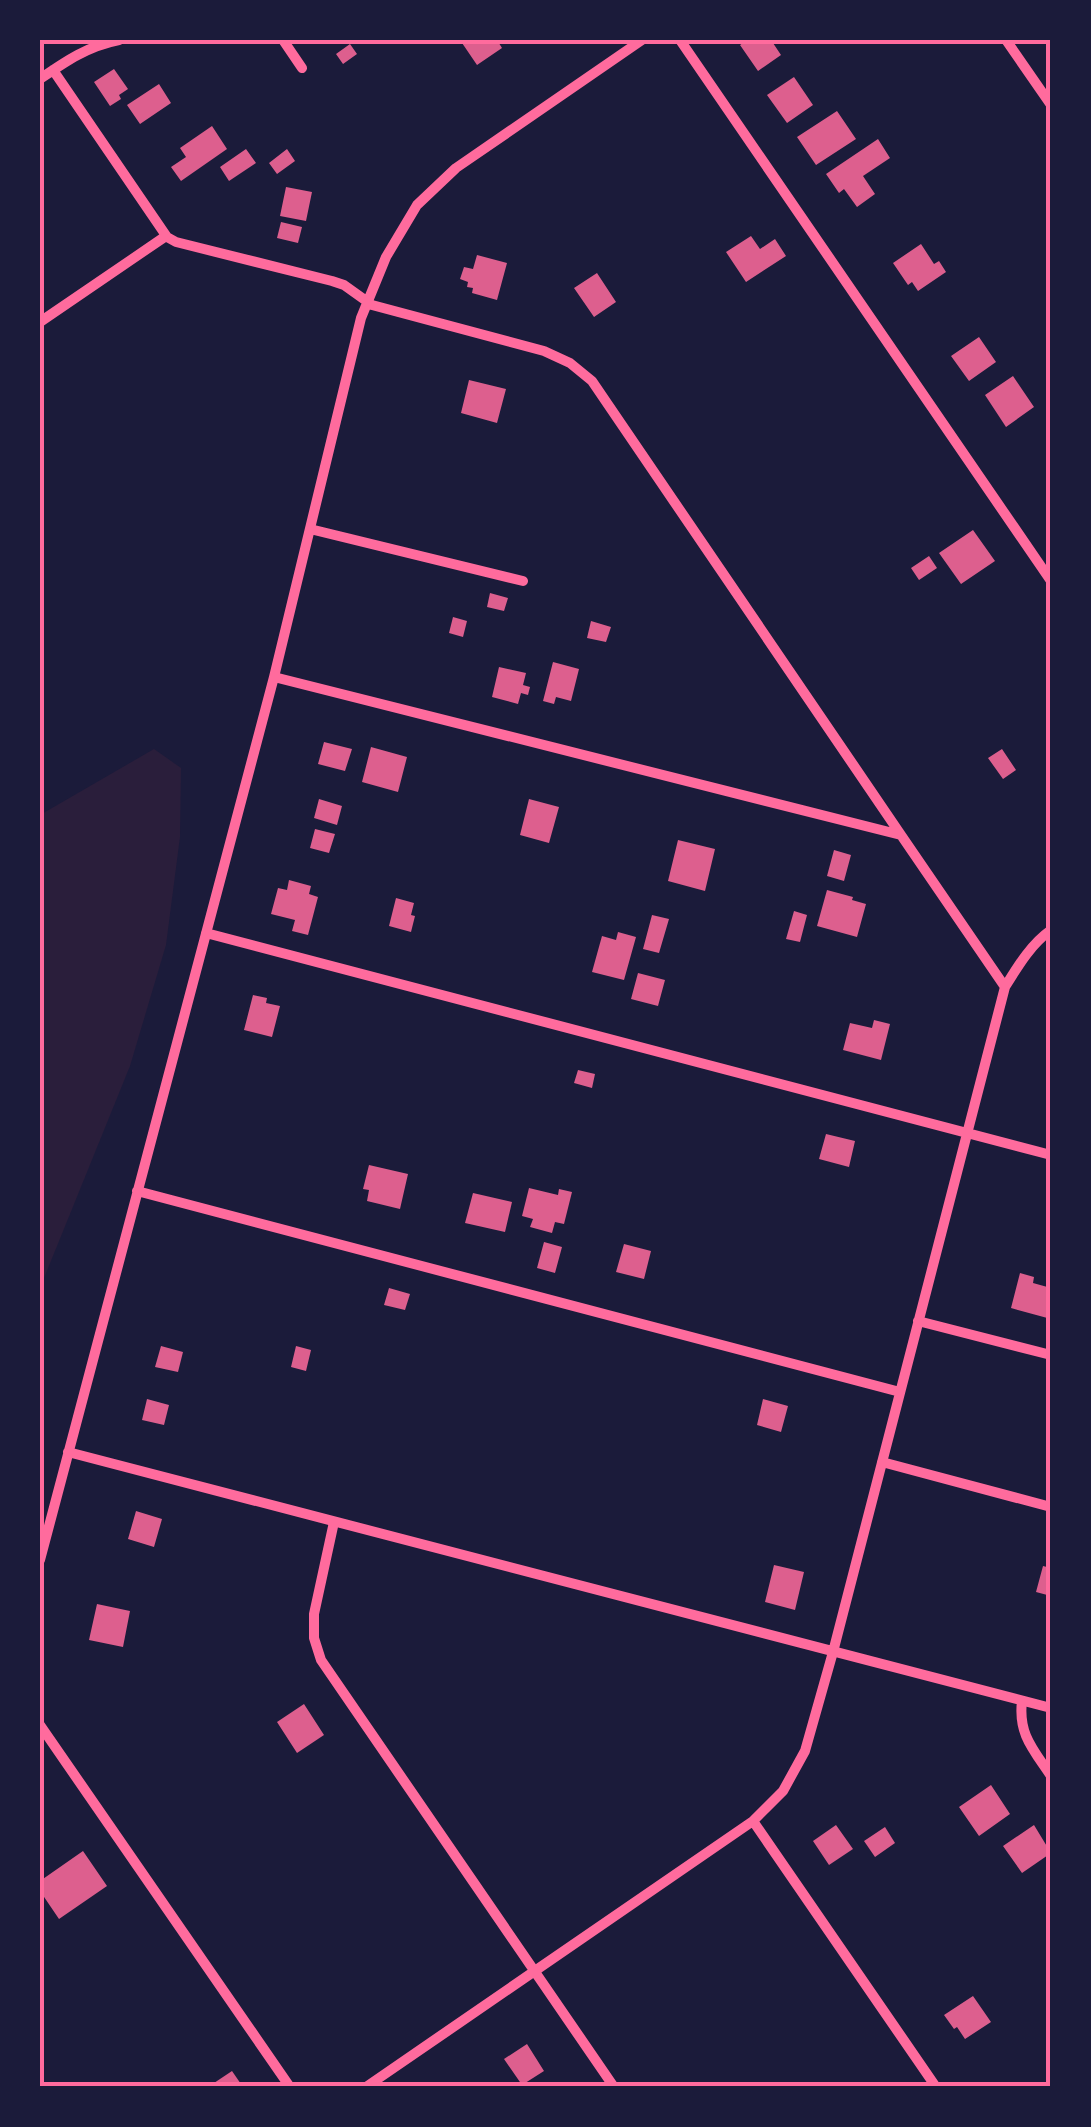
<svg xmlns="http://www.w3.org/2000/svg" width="1091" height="2127" viewBox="0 0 1091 2127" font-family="'Fira Sans',sans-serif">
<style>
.green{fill:#2a1e3b}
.building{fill:#dd5f8e}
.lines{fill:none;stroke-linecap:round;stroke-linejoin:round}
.minor{stroke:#ff6b9d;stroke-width:10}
.neatline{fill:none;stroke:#ff6b9d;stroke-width:4}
</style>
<rect width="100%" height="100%" fill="#1b1b3a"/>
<path class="green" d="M154,749L181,768L180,837L166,945L130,1066L40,1288V815Z"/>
<path class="building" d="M460,40H497L502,48L477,65Z
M747,40H771L781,55L758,71L740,45Z
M350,44L357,54L343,64L336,54Z
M114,69L128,89L119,95L121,99L110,106L94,82Z
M794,77L813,105L787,123L767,95Z
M159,84L171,103L140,124L127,105Z
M837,111L856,139L816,165L797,137Z
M212,126L227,149L181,181L171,167L186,157L180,148Z
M878,139L890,158L863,176L875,194L857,207L844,189L839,193L826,174Z
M246,149L256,163L229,181L220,167Z
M287,149L295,161L277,174L269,163Z
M286,187L312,192L306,221L280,216Z
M281,222L302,227L298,243L277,238Z
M751,236L760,249L775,239L786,256L746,282L726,252Z
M921,244L934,264L939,261L946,272L918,291L912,282L908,285L893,263Z
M477,255L507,263L497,300L472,293L473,288L467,287L468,282L460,279L464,267L473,269Z
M597,273L616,302L594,317L574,288Z
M979,337L996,362L969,381L951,356Z
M1013,376L1034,407L1006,427L985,395Z
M469,380L506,389L497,423L461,413Z
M973,530L995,561L961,584L939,553Z
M929,556L937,568L919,580L911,568Z
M490,593L508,598L504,611L487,607Z
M453,617L467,621L463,637L449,633Z
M591,621L611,627L606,642L587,638Z
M553,662L579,669L571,701L556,697L554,704L543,701Z
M499,667L526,673L523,685L530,687L528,695L521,693L518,704L492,697Z
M324,742L352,749L345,771L318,764Z
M371,747L407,757L398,792L362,782Z
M1002,749L1016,770L1003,779L988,758Z
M319,799L342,806L337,825L314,818Z
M529,799L559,807L549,843L520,835Z
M315,829L335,834L329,853L310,848Z
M678,840L715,849L705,891L668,881Z
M834,850L851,855L844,881L827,876Z
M289,880L311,886L309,894L318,897L308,935L292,931L295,920L271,914L278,888L287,890Z
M827,890L853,897L852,900L866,904L857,937L817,926Z
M396,898L414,903L411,915L415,916L411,932L389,926Z
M794,911L807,915L800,942L786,939Z
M652,915L669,919L659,953L643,949Z
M618,932L636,937L624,980L592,972L602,936L616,940Z
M638,973L665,980L658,1006L631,999Z
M253,995L267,998L266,1003L280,1006L272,1037L244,1030Z
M874,1020L890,1024L881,1060L843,1050L850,1023L872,1028Z
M578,1070L595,1074L592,1088L574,1083Z
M826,1134L855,1141L849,1167L819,1159Z
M369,1165L408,1174L400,1209L367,1201L369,1190L363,1189Z
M529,1188L558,1195L559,1189L572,1192L564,1224L555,1222L552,1233L530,1227L533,1219L522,1216Z
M473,1193L512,1202L505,1232L465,1223Z
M544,1242L562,1247L555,1273L537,1268Z
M624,1244L651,1251L644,1279L616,1272Z
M1020,1273L1034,1277L1033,1283L1051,1288V1319L1011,1308Z
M389,1288L410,1294L405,1310L384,1305Z
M161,1346L183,1352L178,1372L155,1367Z
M296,1346L311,1350L306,1371L291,1367Z
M147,1399L169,1405L164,1425L142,1420Z
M763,1399L788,1406L781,1432L757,1425Z
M136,1511L162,1519L154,1547L128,1539Z
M774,1565L804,1572L795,1610L765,1602Z
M1043,1566L1051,1568V1596L1036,1592Z
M97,1604L130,1611L123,1647L89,1640Z
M304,1704L324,1735L297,1753L277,1722Z
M991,1785L1010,1814L979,1836L959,1807Z
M836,1825L853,1849L829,1865L813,1841Z
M1034,1825L1051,1853L1022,1873L1003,1846Z
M885,1827L895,1843L875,1857L864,1841Z
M83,1851L107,1886L59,1919L40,1891V1881Z
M973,1996L991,2022L965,2039L957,2027L954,2029L944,2015Z
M527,2044L544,2071L522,2085L504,2059Z
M232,2071L243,2087H208Z"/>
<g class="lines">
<path class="minor" d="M283,40L302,68
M680,40L1051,581
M1006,40L1051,105
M53,70L167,237L176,242L332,281L344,285L372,305L544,351L570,363L592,381L901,835
M40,79C66,61 88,46 119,40
M40,322L166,236
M310,529L523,581
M274,677L901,835L1005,987
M206,933L1051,1155
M137,1191L900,1392
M918,1321L1051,1355
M68,1452L1051,1708
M882,1462L1051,1507
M334,1522L314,1614V1638L321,1660L614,2087
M40,1560L274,677L361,318L386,257L417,205L456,168L642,40
M1022,1701C1018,1734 1033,1749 1051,1776
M40,1725L290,2087
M753,1821L936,2087
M366,2087L753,1821L783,1791L805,1751L833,1652L1005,987C1018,966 1031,944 1051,930"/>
</g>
<rect width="1091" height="2127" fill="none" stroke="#1b1b3a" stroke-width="85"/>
<rect x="42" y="42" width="1006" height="2042" class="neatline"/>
</svg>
